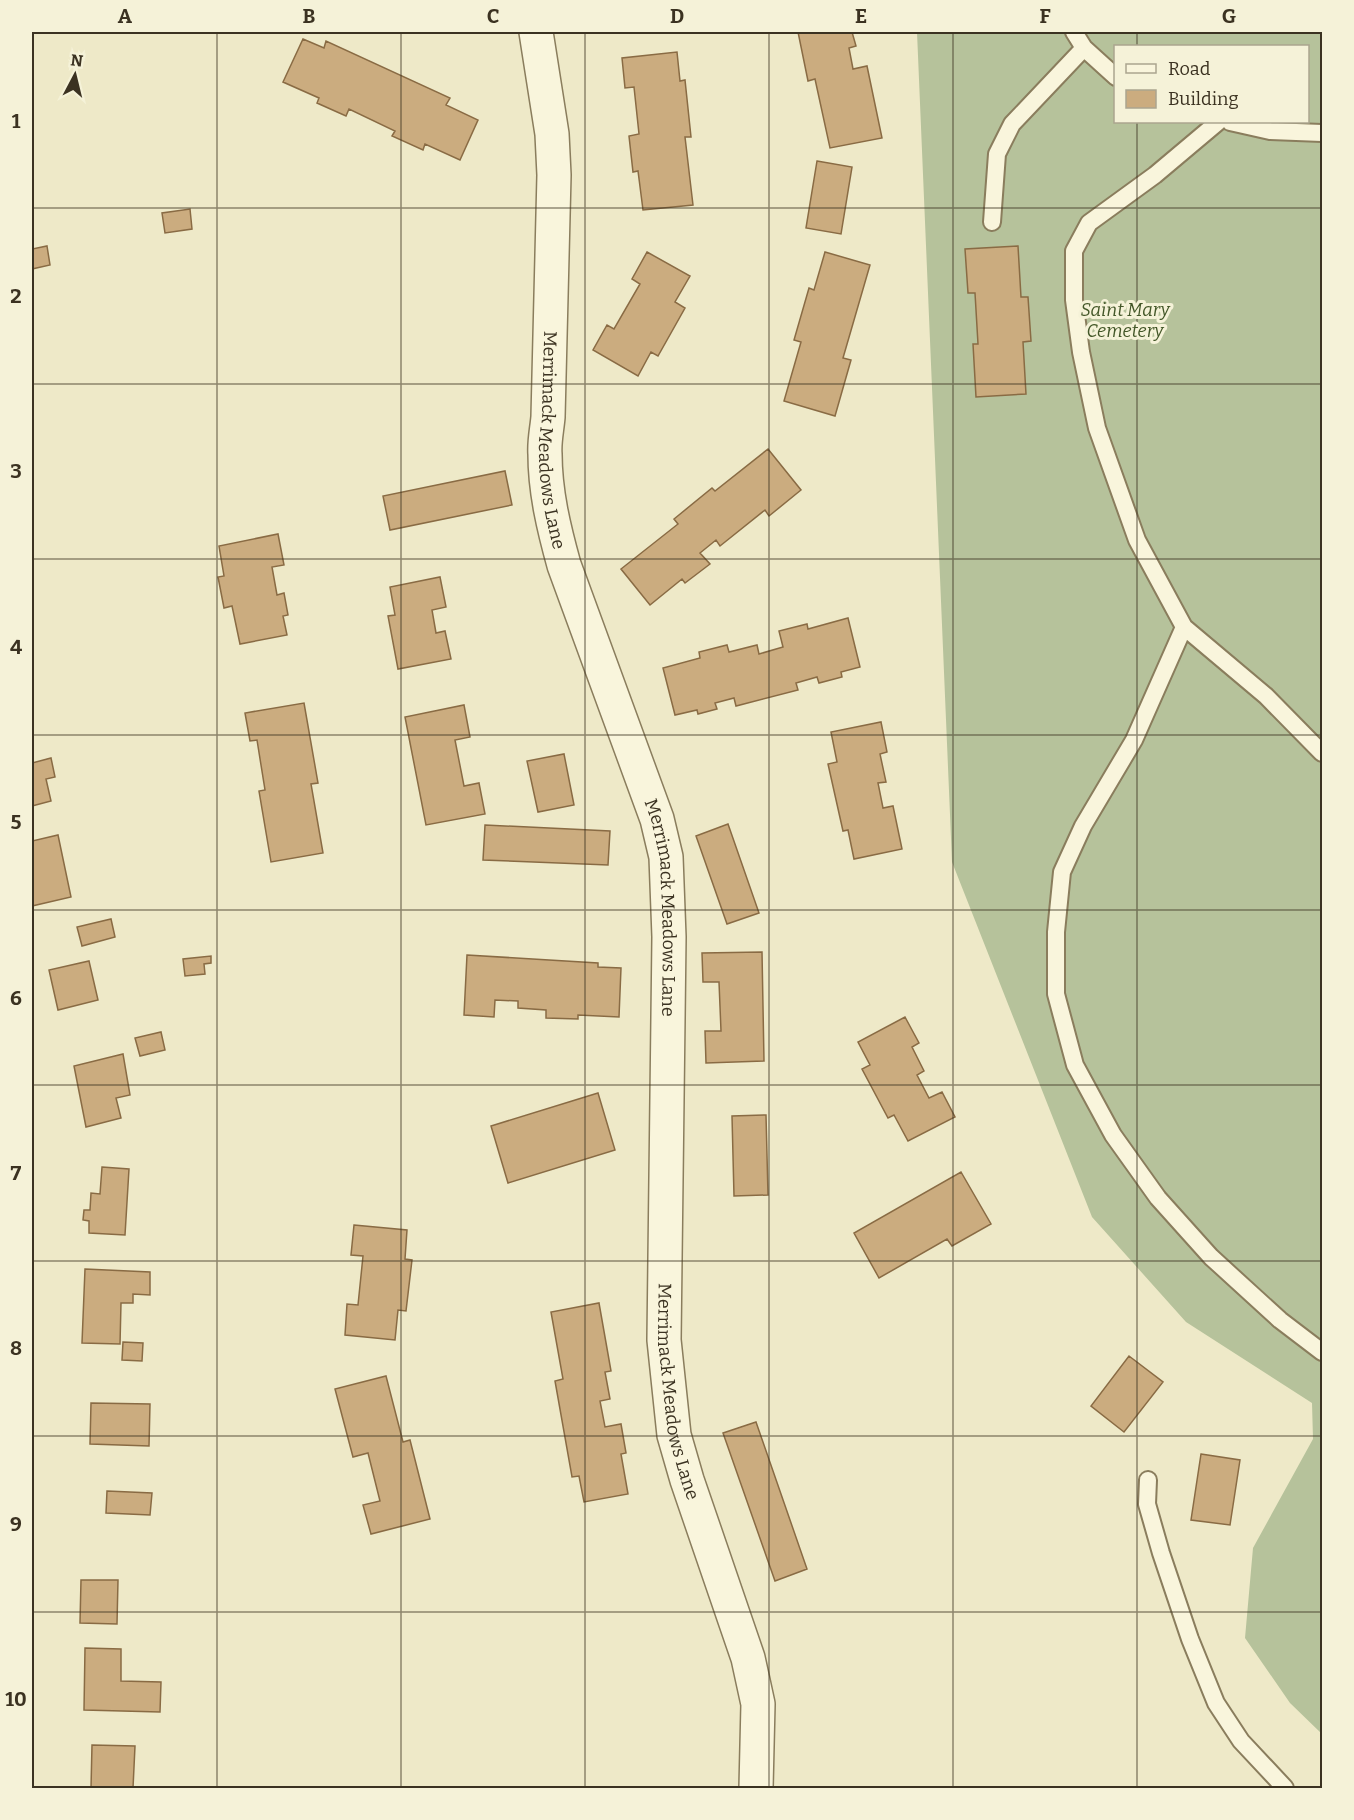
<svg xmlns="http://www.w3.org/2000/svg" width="1354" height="1820" viewBox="0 0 1354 1820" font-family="Bitter,serif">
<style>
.cemetery{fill:#b6c29b;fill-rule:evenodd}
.building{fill:#cbac7f;stroke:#896b44;stroke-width:1.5}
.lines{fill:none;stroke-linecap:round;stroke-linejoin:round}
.service-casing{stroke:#8a7d5d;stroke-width:20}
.minor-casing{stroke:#8a7d5d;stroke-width:36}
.service{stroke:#f9f5dc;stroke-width:16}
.minor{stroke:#f9f5dc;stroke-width:33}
.grid{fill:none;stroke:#3b3221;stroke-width:1.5;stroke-opacity:0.55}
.labels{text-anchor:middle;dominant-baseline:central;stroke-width:6;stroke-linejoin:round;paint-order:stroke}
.park-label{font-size:18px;font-style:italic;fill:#435728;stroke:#f5f2d8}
.street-label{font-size:18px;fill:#3b3221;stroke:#f5f2d8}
.neatline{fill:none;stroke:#3b3221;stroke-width:2}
.grid-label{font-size:20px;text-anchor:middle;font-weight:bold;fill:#3b3221}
</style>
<rect width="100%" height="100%" fill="#eee9c8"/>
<path class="cemetery" d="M917,32H1322V1734L1290,1703L1245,1638L1253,1548L1313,1439L1312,1403L1186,1322L1092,1217L952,862ZM1116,46H1308V122H1116Z"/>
<path class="building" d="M798,32H852L856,46L849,48L853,69L867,66L882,138L830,148L815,79L808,81Z
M303,39L324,48L326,41L450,98L446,105L478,120L460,160L425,144L423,150L392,136L395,131L349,109L346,116L317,103L319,98L283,82Z
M677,52L680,81L685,80L691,137H685L693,205L643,210L638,171L633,172L629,136L639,134L634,87L625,88L622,58Z
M817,161L852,167L841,234L806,228Z
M190,209L192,229L165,233L162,213Z
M47,246L50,265L32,269V249Z
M1018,246L1021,297H1028L1031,341L1023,342L1026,394L976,397L973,344H978L975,293H968L965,249Z
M647,252L690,276L675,302L685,308L658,356L651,352L638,376L593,350L607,325L614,329L640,284L632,279Z
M825,252L870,265L843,358L851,360L835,416L784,401L801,342L794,340L809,288L814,290Z
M768,449L801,490L769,516L765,510L720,546L716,540L700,553L710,564L685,583L682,579L650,605L621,569L678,524L674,519L712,488L715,491Z
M505,471L512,505L390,530L383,496Z
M278,534L284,565L272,567L277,595L284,593L288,615L283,616L287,635L240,644L232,606L224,608L218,577L224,576L219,546Z
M440,577L446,607L432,610L436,633L445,631L451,659L398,669L388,616L395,615L390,587Z
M848,618L860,667L841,672L842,677L819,683L817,677L796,683L798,690L736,706L734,698L715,703L717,709L698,714L697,710L675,715L663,668L700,658L699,652L727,645L729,652L757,645L759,654L783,647L779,631L807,624L808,629Z
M304,703L318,783L311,784L323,853L271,862L259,791L265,790L257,740L250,741L245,713Z
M464,705L470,737L455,740L464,786L479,783L485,814L426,825L405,717Z
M881,722L887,752L880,754L886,782L878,783L883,808L893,806L902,849L854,859L848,830L843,831L828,764L837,762L831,732Z
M564,754L574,805L538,812L527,761Z
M51,758L55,777L46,779L51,801L32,806V763Z
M728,824L759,913L727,924L696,836Z
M485,825L610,831L608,865L483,860Z
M58,835L71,897L32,906V841Z
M111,919L115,937L82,946L77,927Z
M762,952L764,1061L706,1063L705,1031H721L719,982H703L702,953Z
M467,955L598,963V967L621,968L619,1017L578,1015V1019L546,1018V1010L518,1008V1001L495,1000L494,1017L464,1015Z
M211,956V963L204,964L205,974L185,976L183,959Z
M89,961L98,1000L58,1010L49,970Z
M905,1017L919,1043L912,1047L924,1071L917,1075L929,1098L942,1092L955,1117L908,1141L894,1115L888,1118L862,1069L870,1065L858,1042Z
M161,1032L165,1050L140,1056L135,1038Z
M123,1054L130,1095L116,1098L121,1118L86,1127L74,1066Z
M598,1093L615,1150L508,1183L491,1126Z
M766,1115L768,1195L734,1196L732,1116Z
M102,1167L129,1169L125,1235L89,1233V1221L83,1220L84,1210H90L91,1193L100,1194Z
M961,1172L991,1224L952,1246L947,1239L879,1278L854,1233Z
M354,1225L407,1230L405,1259L412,1260L406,1311L398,1310L395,1340L345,1335L347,1304L358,1305L363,1256L351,1255Z
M85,1269L150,1272V1295L133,1294V1303H121L120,1344L82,1343Z
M599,1303L611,1371L605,1372L610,1399L600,1401L605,1427L621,1424L626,1453L621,1454L628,1494L584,1502L579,1476L572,1477L555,1381L563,1379L551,1312Z
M123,1342L143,1343L142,1361L122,1360Z
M1129,1356L1163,1382L1124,1432L1091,1406Z
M386,1376L403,1442L410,1440L430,1519L371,1534L363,1505L380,1501L368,1453L353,1457L335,1389Z
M91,1403L150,1404L149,1446L90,1444Z
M756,1422L807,1569L775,1581L723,1433Z
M1201,1454L1240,1460L1230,1525L1191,1520Z
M107,1491L152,1493L150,1515L106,1513Z
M81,1580H118L117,1624L80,1623Z
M85,1648L121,1649V1681L161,1682L160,1712L84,1710Z
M92,1745L135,1746L133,1788H91Z"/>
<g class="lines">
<defs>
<path id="service" d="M1074,32L1084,48L1116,77
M1218,122L1155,175L1089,223L1074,251V300L1081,352L1097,428L1137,540L1184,627L1266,696L1322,753
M1230,122L1270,131L1322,133
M992,222L997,154L1012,124L1084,48
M1184,627L1134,740L1083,826L1062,872L1056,932V994L1075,1065L1113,1135L1158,1198L1211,1257L1280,1320L1322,1352
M1148,1480L1147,1504L1161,1553L1190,1639L1216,1703L1241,1741L1285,1788"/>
<g id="minor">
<path id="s1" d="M536,32L552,134L554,175L548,417C547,429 544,442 545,454C545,492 554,529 564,565L657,819L666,857L669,937L664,1340L674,1435L687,1480L748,1658L758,1704L756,1788"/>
</g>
</defs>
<use href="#service" class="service-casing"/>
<use href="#minor" class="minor-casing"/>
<use href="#service" class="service"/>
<use href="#minor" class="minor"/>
</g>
<path class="grid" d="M217,32V1788M401,32V1788M585,32V1788M769,32V1788M953,32V1788M1137,32V46M1137,122V1788M32,208H1322M32,384H1322M32,559H1322M32,735H1322M32,910H1322M32,1085H1322M32,1261H1322M32,1436H1322M32,1612H1322"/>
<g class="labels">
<g class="park-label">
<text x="1125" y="310">Saint Mary<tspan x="1125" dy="21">Cemetery</tspan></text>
</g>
<g class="street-label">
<text stroke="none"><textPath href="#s1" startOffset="410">Merrimack Meadows Lane</textPath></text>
<text stroke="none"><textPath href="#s1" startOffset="896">Merrimack Meadows Lane</textPath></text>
<text stroke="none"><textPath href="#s1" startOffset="1382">Merrimack Meadows Lane</textPath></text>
</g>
</g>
<rect width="1354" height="1820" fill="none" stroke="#f5f2d8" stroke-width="66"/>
<rect x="1114" y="45" width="195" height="78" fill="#f5f2d8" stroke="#aba58f" stroke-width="1.5"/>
<rect x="1126" y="64" width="30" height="9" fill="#f9f5dc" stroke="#aba58f" stroke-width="1.5"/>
<text x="1168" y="75" font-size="18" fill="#3b3221">Road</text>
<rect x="1126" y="90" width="30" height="18" fill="#cbac7f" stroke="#aba58f" stroke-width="1.5"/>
<text x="1168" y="105" font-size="18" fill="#3b3221">Building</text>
<g transform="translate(75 75) rotate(7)" stroke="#f5f2d8" stroke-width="4.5" paint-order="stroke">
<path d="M0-4.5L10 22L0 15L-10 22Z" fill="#3b3221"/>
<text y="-9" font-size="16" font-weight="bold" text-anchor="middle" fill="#3b3221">N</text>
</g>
<rect x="33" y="33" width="1288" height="1754" class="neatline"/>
<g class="grid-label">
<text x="125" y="23">A</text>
<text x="309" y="23">B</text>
<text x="493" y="23">C</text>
<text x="677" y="23">D</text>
<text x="861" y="23">E</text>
<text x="1045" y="23">F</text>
<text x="1229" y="23">G</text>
<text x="16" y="128">1</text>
<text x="16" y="303">2</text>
<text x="16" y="478">3</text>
<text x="16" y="654">4</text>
<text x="16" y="829">5</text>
<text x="16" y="1005">6</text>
<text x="16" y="1180">7</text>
<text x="16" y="1355">8</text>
<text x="16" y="1531">9</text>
<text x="16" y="1706">10</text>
</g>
</svg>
